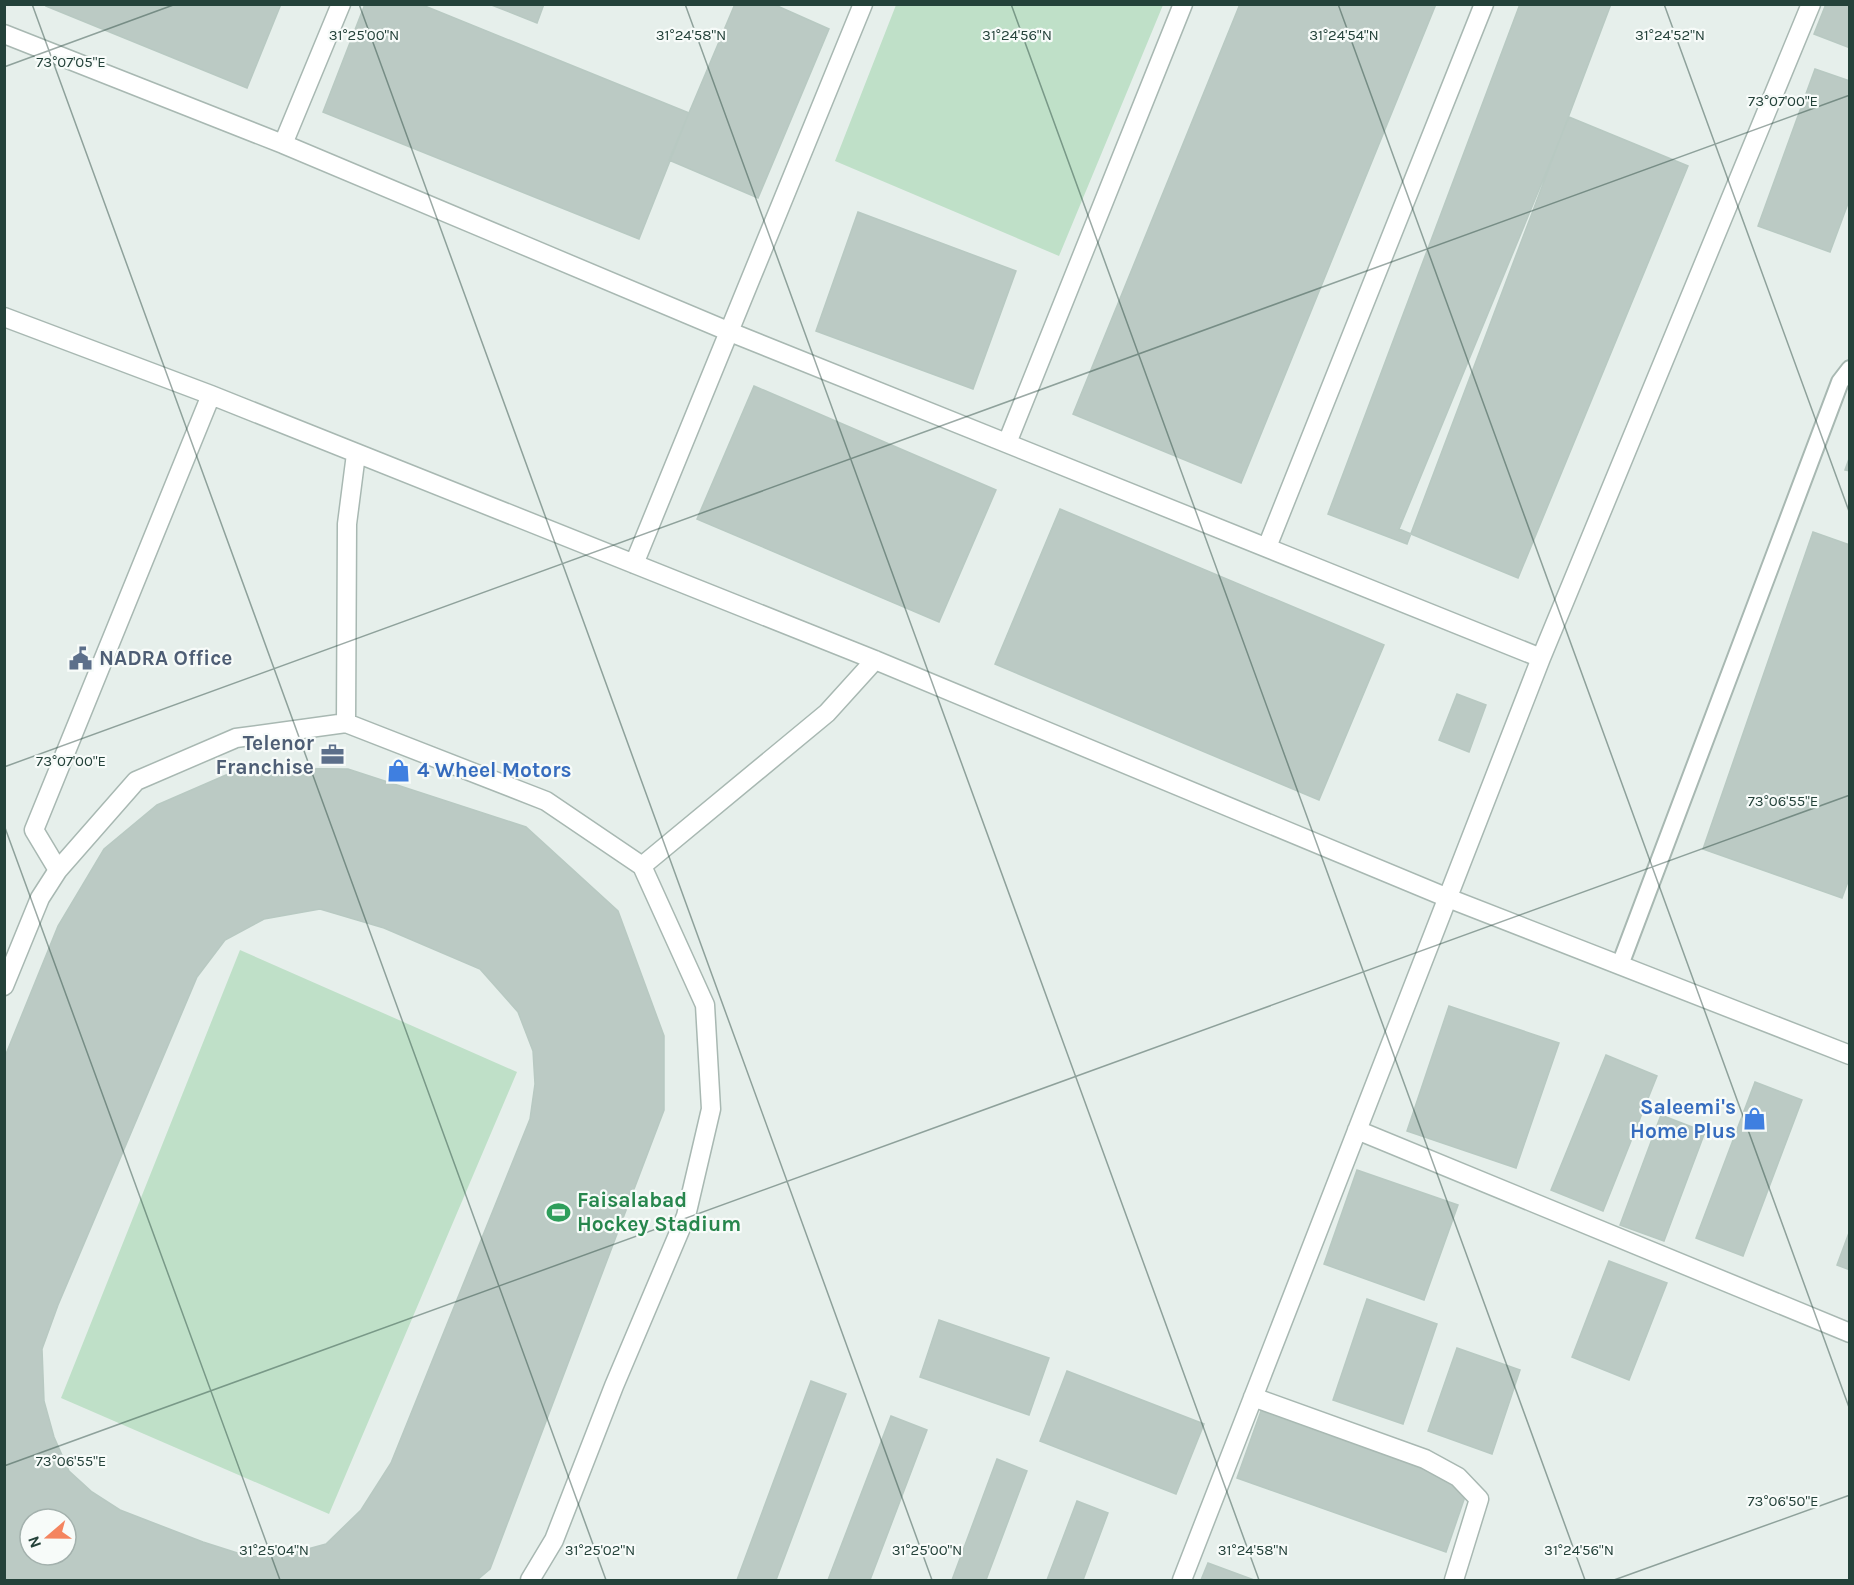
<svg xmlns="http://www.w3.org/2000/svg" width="1854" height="1585" viewBox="0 0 1854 1585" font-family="Karla,sans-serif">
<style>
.green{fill:#bfe0c8}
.building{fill:#bbcac4;stroke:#b8c9c2;stroke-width:1.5;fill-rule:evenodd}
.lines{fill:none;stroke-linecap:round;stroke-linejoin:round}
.lane-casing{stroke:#a8b8b2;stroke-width:20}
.street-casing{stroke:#a8b8b2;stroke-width:21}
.lane{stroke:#fff;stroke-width:16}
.street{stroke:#fff;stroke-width:18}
.ticks{fill:none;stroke:#24423a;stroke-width:1.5;stroke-opacity:0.45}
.labels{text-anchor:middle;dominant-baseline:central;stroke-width:4.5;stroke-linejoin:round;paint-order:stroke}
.service-label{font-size:21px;font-weight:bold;fill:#4e5e75;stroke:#f7fbf9;text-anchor:start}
.shop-label{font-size:21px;font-weight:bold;fill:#366cbe;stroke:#f7fbf9;text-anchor:start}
.leisure-label{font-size:21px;font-weight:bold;fill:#27864d;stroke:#f7fbf9;text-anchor:start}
.ticks-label{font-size:15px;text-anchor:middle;fill:#24423a;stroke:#f7fbf9;stroke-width:4.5;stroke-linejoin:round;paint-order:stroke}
</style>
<rect width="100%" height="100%" fill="#e6efeb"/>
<path class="green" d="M896,5H1163L1059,256L835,161Z
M240,950L517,1072L329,1514L61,1398Z"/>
<path class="building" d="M47,4H281L247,88L46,6Z
M365,4H420L689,113L639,239L323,112Z
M489,4H544L537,23Z
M735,4H773L829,29L758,198L669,160Z
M1240,4H1436L1241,483L1073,414Z
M1520,4H1611L1407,544L1328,514Z
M1826,4H1850V48L1814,34Z
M1815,69L1850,81V198L1830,252L1758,226Z
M1569,117L1688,166L1518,578L1399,529Z
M858,212L1016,271L973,389L816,331Z
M754,386L996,490L939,622L697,519Z
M1850,456V471L1845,470Z
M1060,509L1384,645L1319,800L995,664Z
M1813,532L1850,545V876L1842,898L1703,849Z
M1457,694L1486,705L1469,752L1439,740Z
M242,768L348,769L526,827L618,911L664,1036V1110L490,1569L477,1580H4V1059L58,926L104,849L157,805ZM320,909L384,928L480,969L518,1012L533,1051L535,1084L530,1119L391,1463L361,1510L326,1544L293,1553L250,1557L203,1542L120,1510L92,1492L69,1471L54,1437L44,1401L42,1349L58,1305L197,977L225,940L264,919ZM30,1519H66V1555H30Z
M1449,1006L1559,1043L1516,1168L1407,1131Z
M1606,1055L1657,1076L1603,1211L1551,1190Z
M1755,1082L1802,1100L1743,1256L1696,1238Z
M1661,1115L1705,1132L1664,1241L1620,1225Z
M1357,1170L1458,1205L1424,1300L1324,1264Z
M1850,1230V1270L1837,1265Z
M1609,1261L1667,1283L1629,1380L1572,1357Z
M1367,1299L1437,1324L1403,1424L1333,1400Z
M939,1320L1049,1358L1029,1415L920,1377Z
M1457,1348L1520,1370L1492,1454L1428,1431Z
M1067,1371L1204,1424L1176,1494L1040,1441Z
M811,1381L846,1394L776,1580H737Z
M1261,1411L1469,1485L1446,1552L1237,1478Z
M891,1416L927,1430L870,1580H828Z
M997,1459L1027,1471L986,1580H952Z
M1077,1501L1108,1513L1083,1580H1047Z
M1208,1563L1254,1580H1201Z"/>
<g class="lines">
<defs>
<path id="lane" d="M1620,965L1840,382L1850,369"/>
<path id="street" d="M4,34L283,144L730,332L1541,658
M283,144L341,4
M4,317L211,395L875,660L1448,898L1850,1055
M1007,443L1183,4
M1267,547L1484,4
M634,564L863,4
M346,723L347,524L356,454
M642,866L827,713L875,660
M58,870L34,830L211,395
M4,986L40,898L58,870L136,781L236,738L346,723L546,801L642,866L705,1005L711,1109L686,1216L614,1386L554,1540L530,1580
M1357,1130L1850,1333
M1253,1397L1425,1459L1458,1477L1479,1499L1454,1580
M1182,1580L1541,658L1811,4"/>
</defs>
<use href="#lane" class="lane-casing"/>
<use href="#street" class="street-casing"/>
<use href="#lane" class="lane"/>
<use href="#street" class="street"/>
</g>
<path class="ticks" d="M32,4L606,1580M359,4L932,1580M685,4L1259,1580M1011,4L1585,1580M1338,4L1850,1410M1664,4L1850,514M4,67L176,4M4,767L1850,95M4,825L280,1580M4,1466L1850,795M1614,1580L1850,1495"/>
<defs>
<symbol id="civic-bare" viewBox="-9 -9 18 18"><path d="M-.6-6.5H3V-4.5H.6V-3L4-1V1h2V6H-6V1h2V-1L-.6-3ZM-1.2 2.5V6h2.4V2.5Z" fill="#5c6f8a" stroke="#f7fbf9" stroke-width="2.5" paint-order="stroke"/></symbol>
<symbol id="office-bare" viewBox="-9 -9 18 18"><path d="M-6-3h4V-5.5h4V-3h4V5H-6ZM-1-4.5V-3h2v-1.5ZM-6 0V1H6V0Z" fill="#5c6f8a" stroke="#f7fbf9" stroke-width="2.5" paint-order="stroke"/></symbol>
<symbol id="shop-bare" viewBox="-9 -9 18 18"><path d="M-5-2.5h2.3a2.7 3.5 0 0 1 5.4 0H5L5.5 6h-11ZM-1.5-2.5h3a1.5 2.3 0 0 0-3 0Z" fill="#3f7fe0" stroke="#f7fbf9" stroke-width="2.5" paint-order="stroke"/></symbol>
<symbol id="stadium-bare" viewBox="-9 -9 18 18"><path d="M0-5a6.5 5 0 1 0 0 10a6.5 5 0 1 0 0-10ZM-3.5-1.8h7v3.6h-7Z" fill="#2e9e5b" stroke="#f7fbf9" stroke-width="2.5" paint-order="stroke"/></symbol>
</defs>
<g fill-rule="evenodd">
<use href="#civic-bare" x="64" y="642" width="33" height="33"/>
<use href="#office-bare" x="316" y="738" width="33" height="33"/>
<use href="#shop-bare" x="382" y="754" width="33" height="33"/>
<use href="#shop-bare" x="1738" y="1102" width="33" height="33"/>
<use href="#stadium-bare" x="542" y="1196" width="33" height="33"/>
</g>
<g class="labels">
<g class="service-label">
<text x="99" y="658">NADRA Office</text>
<text x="314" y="743" text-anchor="end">Telenor<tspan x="314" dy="24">Franchise</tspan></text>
</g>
<g class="shop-label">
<text x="417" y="770">4 Wheel Motors</text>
<text x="1736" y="1107" text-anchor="end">Saleemi's<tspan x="1736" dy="24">Home Plus</tspan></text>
</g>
<g class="leisure-label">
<text x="577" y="1200">Faisalabad<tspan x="577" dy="24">Hockey Stadium</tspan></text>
</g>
</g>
<g class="ticks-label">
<text x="364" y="40">31°25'00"N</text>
<text x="691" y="40">31°24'58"N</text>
<text x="1017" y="40">31°24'56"N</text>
<text x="1344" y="40">31°24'54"N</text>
<text x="1670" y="40">31°24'52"N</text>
<text x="71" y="67">73°07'05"E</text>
<text x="1783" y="106">73°07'00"E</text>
<text x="71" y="766">73°07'00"E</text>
<text x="1783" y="806">73°06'55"E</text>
<text x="71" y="1466">73°06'55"E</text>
<text x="1783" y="1506">73°06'50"E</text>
<text x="274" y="1555">31°25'04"N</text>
<text x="600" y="1555">31°25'02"N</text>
<text x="927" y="1555">31°25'00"N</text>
<text x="1253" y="1555">31°24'58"N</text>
<text x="1579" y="1555">31°24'56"N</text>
</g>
<rect width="1854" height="1585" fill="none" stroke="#24423a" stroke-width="12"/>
<g transform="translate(48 1537) rotate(250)"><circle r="28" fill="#f7fbf9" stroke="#a3b1ad" stroke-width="1.5"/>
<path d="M0-4.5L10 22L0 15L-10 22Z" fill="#f4845f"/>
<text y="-9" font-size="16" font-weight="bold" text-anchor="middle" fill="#24423a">N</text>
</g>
</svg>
